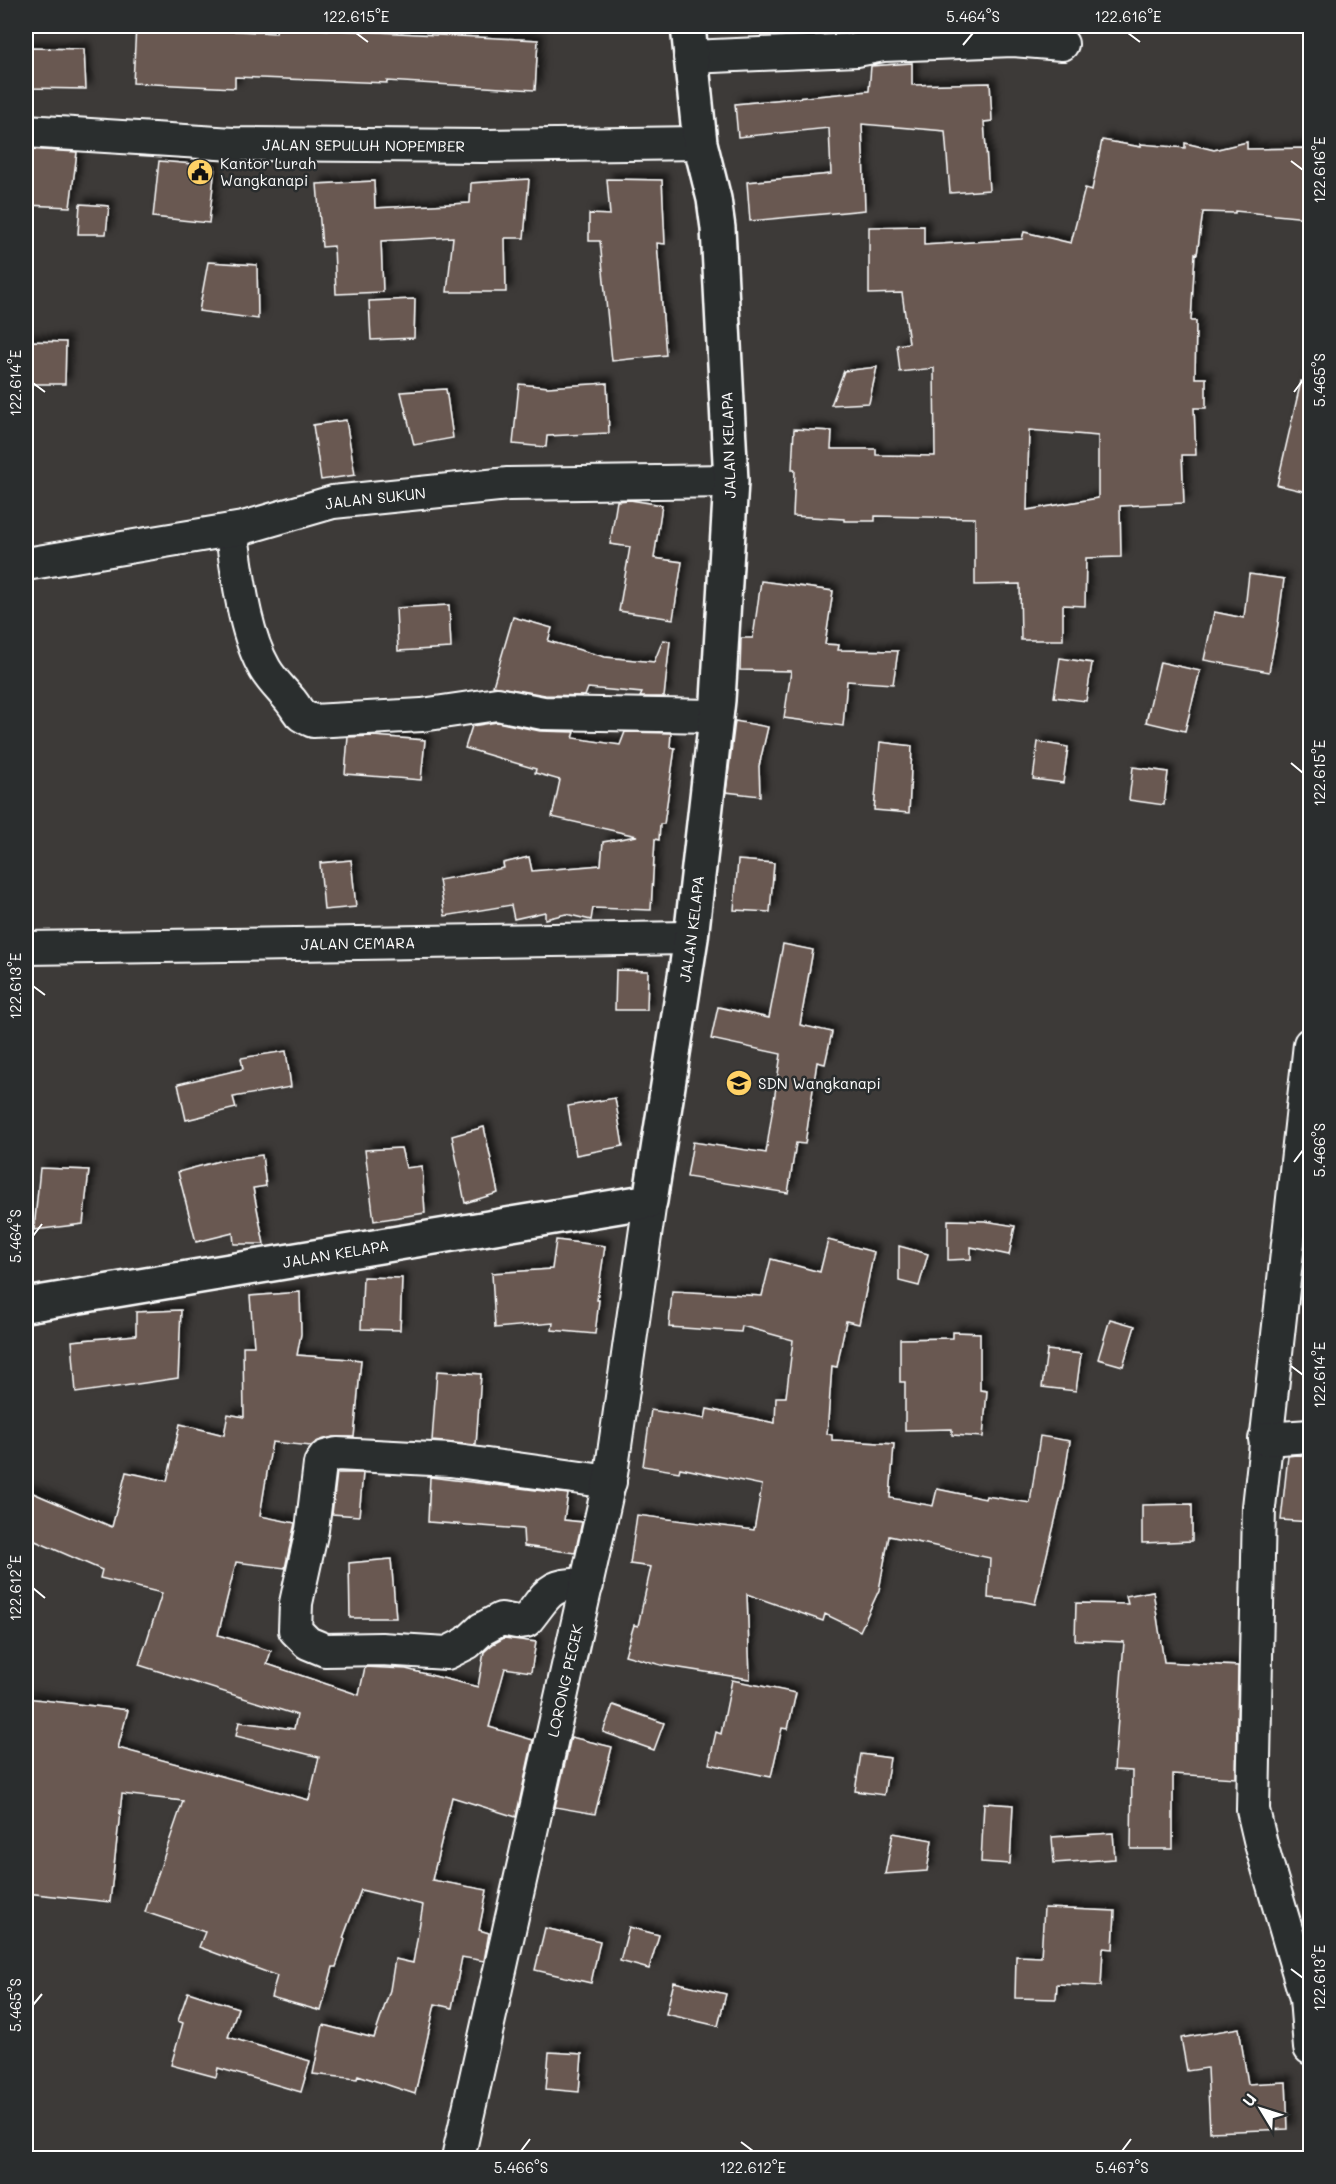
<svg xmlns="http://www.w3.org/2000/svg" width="1336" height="2184" viewBox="0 0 1336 2184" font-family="Mali,sans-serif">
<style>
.building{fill:#695851;stroke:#fff;stroke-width:1.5;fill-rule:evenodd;filter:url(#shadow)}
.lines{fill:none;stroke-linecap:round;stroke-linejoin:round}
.street-casing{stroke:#fff;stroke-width:36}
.secondary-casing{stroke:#fff;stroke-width:38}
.street{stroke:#2a2d2e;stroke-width:32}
.secondary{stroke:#2a2d2e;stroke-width:33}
.ticks{fill:none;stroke:#fff;stroke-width:2}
.labels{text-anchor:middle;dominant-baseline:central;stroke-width:5;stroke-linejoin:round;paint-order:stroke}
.street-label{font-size:15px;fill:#fff;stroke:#2a2d2e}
.poi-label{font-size:15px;fill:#fff;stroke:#2a2d2e;text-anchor:start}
.neatline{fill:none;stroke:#fff;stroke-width:2}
.ticks-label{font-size:15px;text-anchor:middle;fill:#fff}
</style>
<defs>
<filter id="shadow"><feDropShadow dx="5.5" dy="-5.5" stdDeviation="3" flood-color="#0009"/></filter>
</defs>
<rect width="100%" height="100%" fill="#3d3a38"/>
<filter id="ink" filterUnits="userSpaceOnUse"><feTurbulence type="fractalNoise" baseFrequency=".0167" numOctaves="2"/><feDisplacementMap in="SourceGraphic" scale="12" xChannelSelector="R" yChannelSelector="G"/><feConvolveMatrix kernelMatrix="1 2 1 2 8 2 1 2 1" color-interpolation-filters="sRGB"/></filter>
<g filter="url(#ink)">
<path class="building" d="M136,26L276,33L277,27L538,40L535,90L387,81V83L235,77V88L133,83Z
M26,48L84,49L86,89L26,88Z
M912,63V85L990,83L992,121L984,122L989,190L950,193L945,131L862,124L865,210L750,221L747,182L831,174L829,128L738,137L735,104L869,91L871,66Z
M1102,140L1141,147V144L1185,148V143L1214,150L1247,142V149L1311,148V183L1307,218L1235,211V213L1203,212L1197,254L1195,253L1191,321H1196L1195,378H1206V408H1194L1196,455H1182L1184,503L1120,506L1121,557L1086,558L1085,606L1063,605V640H1021L1020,584L975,585V518L875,516V521H844V519L793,516L795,470H792L794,429L832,431L831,449H876V455L935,456L934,368L900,372L897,345L909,343L902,293L869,294V227L924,226V245L1022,239L1024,232L1071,243L1085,188L1092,190ZM1029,430L1098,436V498L1027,510Z
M26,149L77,152L70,207L26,205Z
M159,161L215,166L209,223L153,217Z
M529,179L524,238H505L506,292H447L453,237L381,241L383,292L336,294L334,246L322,247L317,184L374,181L375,208L470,203L471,183Z
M607,179L662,180L665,244L657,243L666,355L612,361L600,241H589V214L610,215Z
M80,204L109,206L106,234H78Z
M208,262L257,265L258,319L199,311Z
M415,299L414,338L371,340L369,301Z
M26,341L66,342L65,384H26Z
M877,367L869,403L831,405L844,371Z
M1301,381L1311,382V493L1277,485Z
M607,383L609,433L547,436L546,447L513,444L519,384L548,387Z
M446,389L453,438L414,445L401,392Z
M346,420L355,475L321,480L313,425Z
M630,500L662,505L654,558L682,562L673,619L619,611L630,547L610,544L617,501Z
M1249,574L1284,579L1278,624L1269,672L1204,660L1214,612L1244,618Z
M761,581L833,591L825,644L839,645L838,650L898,651L893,684L847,681L843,726L784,718L791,671L740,670L741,638H753Z
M449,605L451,648L398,651L396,608Z
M513,617L552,628L548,641L605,657L654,662L663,640L670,641L664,697H640L642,693L588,688L585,696L545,695L493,686Z
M1060,658L1092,663L1086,701L1054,697Z
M1160,662L1200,671L1185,731L1146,722Z
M735,721L768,727L759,766L760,796L726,792Z
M497,722L540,731L575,732L573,738L620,745L625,732L671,733L670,747L675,748L664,824H660L659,840L655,839L651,910L593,908L591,920L566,914L545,919V912L514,919L511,905L445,916L439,880L504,868L503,863L529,857L532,871L601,865L603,842L637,836L552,817L560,780L535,773L536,769L465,748L472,726Z
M373,736L425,740L421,780L345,774L348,737Z
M880,742L912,746L909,813L874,810Z
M1038,742L1068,747L1063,783L1033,779Z
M1133,767L1168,772L1164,805L1129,800Z
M351,860L356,907L324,910L320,863Z
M738,860L774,863L770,912L734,910Z
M783,944L813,950L800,1025L832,1032L825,1064L817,1062L805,1144L796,1143L788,1193L687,1177L693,1142L766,1153L781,1054L711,1039L718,1007L769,1018Z
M616,970L648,971L647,1010H615Z
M286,1051L291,1087L233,1097L236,1108L186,1120L178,1084L243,1069L241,1058Z
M615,1098L623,1146L576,1155L568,1106Z
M484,1127L498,1193L465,1203L452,1136Z
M401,1148L406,1168L422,1166L425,1213L374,1221L365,1150Z
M262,1155L266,1186L253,1188L264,1244H234L233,1233L196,1242L178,1172L219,1161Z
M40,1168L89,1170L83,1224L34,1230Z
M948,1220L985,1221L1015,1226L1009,1255L971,1247V1259L948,1260Z
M556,1240L605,1246L597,1300H599L595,1334L552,1330L553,1323L495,1328L492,1273L552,1269Z
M828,1240L874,1252L859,1324L846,1321L837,1367L832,1366L827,1434L832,1435V1440L894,1444L890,1498L933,1506L937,1489L985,1499L986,1496L1030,1503L1040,1436L1070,1441L1062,1492L1035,1604L1021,1601L988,1598L990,1558L889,1536L879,1590L860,1631L825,1614L823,1621L747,1594L750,1679L661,1665L625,1655L634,1625L638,1626L651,1567L630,1564L637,1515L754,1530L762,1485L680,1468L679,1472L643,1466L651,1410L705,1419L707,1409L775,1423L776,1397H786L793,1340L742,1326L741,1332L669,1327L672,1291L762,1296L771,1259L820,1272Z
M899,1246L928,1254L919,1286L899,1281Z
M363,1277L402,1278L400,1330L361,1329Z
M300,1292L301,1334L297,1355L361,1360L354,1437H333L321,1440L311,1446L272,1442L260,1516L295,1523L285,1568L236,1562L218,1635L271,1651L267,1664L359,1695L365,1667L406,1669L478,1687L484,1652L493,1644L504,1638L536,1642L531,1672L505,1668L489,1727L533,1740L516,1817L452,1797L432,1880L487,1890L479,1930L489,1933L484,1961L462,1957L452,2008L435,2004L415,2094L358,2075L357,2079L313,2074L323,2025L374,2038L390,1990L395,1959L413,1963L423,1905L361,1890L343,1938L345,1939L336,1967H333L321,2011L271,1997L277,1976L199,1947L205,1932L145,1912L183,1801L122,1794L110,1902L26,1893V1698L128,1710L118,1748L309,1800L319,1757L236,1736L239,1722L294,1729L297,1715L139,1665L162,1593L100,1578L102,1570L26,1537V1490L112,1527L126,1472L167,1481L180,1424L224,1435L228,1414L244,1417L243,1346H254L250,1296Z
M181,1310L178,1378L76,1393L72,1341L136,1335V1312Z
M1110,1319L1135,1326L1123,1366L1098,1359Z
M953,1332L980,1333V1390L987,1391L983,1437L952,1435V1429L905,1430V1382H900V1339L953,1338Z
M1047,1350L1081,1354L1076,1391L1042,1387Z
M437,1371L481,1374L476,1445L432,1441Z
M1296,1455L1311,1456V1522L1281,1520L1288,1456Z
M337,1473H363L359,1516L332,1514Z
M430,1477L568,1494L564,1520L582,1522L575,1553L524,1546L523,1529L428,1522Z
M1192,1504V1541L1142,1543V1505Z
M391,1559L396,1618H350L349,1563Z
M1153,1591L1164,1662L1238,1666L1236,1778L1173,1774V1849H1131L1132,1771L1114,1770L1124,1642L1075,1640L1076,1603L1128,1604L1126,1596Z
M732,1680L796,1693L788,1729L782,1728L771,1777L709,1764L716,1732L721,1734Z
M613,1705L664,1723L654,1750L603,1732Z
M571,1737L612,1747L595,1814L555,1807Z
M861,1754L890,1758L884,1795L855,1791Z
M984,1803L1013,1805L1010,1864L981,1862Z
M893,1833L932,1840L927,1871L885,1874Z
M1113,1833L1115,1859L1054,1863L1052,1837Z
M1044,1908L1115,1911L1113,1949L1103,1948L1101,1986L1057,1984L1056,1999L1015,1998L1016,1956L1041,1957Z
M629,1927L659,1935L649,1969L620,1961Z
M545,1928L600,1941L591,1983L535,1970Z
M674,1982L726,1994L718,2026L666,2014Z
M188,1992L238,2008L228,2037L310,2061L301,2092L218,2068L216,2077L171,2065L183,2023L178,2021Z
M1239,2028L1248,2084L1286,2082L1288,2129L1210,2132L1207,2068L1187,2071L1181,2038Z
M549,2052L582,2054L579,2092L546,2089Z"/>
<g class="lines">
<defs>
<g id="street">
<path d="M690,57L857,50L883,45L1013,40L1062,44"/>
<path id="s1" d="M26,131L233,144L484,146L700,143"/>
<path d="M231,530C238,572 243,631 265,669C272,681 282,690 291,701C302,715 295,713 313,721L422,715L497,704L543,713L716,716"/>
<path id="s2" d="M26,564L243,528L333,502L508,484L731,481"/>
<path id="s3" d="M26,948L691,938"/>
<path d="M1310,1044L1259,1507L1253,1810L1261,1844L1306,1998L1310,2048"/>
<path d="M1265,1439L1310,1436"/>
<path d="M587,1585C547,1582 548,1595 526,1621L517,1622L501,1619L482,1629L467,1643L447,1653L381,1649L325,1650L308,1643L295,1630L296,1603L312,1530L320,1464L325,1457L337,1454L450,1460L610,1482"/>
<path id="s4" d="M458,2158L611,1474L650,1201"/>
</g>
<g id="secondary">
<path id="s5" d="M26,1305L650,1201L691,938L718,700L731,481L718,228L714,199L700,143L688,26"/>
</g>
</defs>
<use href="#street" class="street-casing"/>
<use href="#secondary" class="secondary-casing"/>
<use href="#street" class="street"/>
<use href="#secondary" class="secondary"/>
</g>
</g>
<path class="ticks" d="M356,33L368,42M1128,33L1140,42M963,45L973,33M1291,161L1303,170M33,383L45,392M1294,392L1303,380M1291,763L1303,773M33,986L45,995M1294,1162L1303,1150M33,1236L42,1224M1291,1366L1303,1375M33,1588L45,1598M1291,1969L1303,1978M33,2005L42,1994M741,2142L753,2151M521,2151L530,2139M1122,2151L1131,2139"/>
<defs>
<symbol id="civic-disc" viewBox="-11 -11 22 22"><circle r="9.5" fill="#ffd166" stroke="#2a2d2e"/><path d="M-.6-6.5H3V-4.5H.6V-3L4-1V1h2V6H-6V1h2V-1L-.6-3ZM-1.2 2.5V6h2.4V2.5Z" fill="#111"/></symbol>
<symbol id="school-disc" viewBox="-11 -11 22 22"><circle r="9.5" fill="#ffd166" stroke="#2a2d2e"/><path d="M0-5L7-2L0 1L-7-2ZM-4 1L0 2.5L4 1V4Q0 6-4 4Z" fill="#111"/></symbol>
</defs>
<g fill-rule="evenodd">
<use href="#civic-disc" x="185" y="157" width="30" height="30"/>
<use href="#school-disc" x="724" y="1068" width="30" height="30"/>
</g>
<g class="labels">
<g class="street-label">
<text stroke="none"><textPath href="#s1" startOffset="338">JALAN SEPULUH NOPEMBER</textPath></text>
<text transform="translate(728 445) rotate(-92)">JALAN KELAPA</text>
<text stroke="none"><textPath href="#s2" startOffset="356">JALAN SUKUN</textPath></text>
<text stroke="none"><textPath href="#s5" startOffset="908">JALAN KELAPA</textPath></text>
<text stroke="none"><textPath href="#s3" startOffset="332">JALAN CEMARA</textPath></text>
<text stroke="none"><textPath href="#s5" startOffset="314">JALAN KELAPA</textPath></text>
<text stroke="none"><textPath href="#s4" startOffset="489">LORONG PECEK</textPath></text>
</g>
<g class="poi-label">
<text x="220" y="163">Kantor Lurah<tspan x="220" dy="17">Wangkanapi</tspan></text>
<text x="758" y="1083">SDN Wangkanapi</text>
</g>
</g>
<rect width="1336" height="2184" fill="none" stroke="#2a2d2e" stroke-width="66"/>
<g transform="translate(1261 2109) rotate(308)" stroke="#2a2d2e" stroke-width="4.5" paint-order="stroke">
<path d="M0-4.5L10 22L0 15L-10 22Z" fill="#ffffff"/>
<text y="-9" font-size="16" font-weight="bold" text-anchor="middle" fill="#ffffff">U</text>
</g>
<rect x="33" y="33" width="1270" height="2118" class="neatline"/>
<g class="ticks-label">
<text x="356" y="22">122.615°E</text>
<text x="973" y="22">5.464°S</text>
<text x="1128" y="22">122.616°E</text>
<text transform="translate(1320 170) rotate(-90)" y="5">122.616°E</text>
<text transform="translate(1320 380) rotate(-90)" y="5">5.465°S</text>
<text transform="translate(16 383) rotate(-90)" y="5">122.614°E</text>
<text transform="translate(1320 773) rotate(-90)" y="5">122.615°E</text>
<text transform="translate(16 986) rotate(-90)" y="5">122.613°E</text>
<text transform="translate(1320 1150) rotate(-90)" y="5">5.466°S</text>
<text transform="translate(16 1236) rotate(-90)" y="5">5.464°S</text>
<text transform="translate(1320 1375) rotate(-90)" y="5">122.614°E</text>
<text transform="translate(16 1588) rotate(-90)" y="5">122.612°E</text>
<text transform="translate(1320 1978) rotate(-90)" y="5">122.613°E</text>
<text transform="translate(16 2005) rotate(-90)" y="5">5.465°S</text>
<text x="521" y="2173">5.466°S</text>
<text x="753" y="2173">122.612°E</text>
<text x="1122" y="2173">5.467°S</text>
</g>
</svg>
